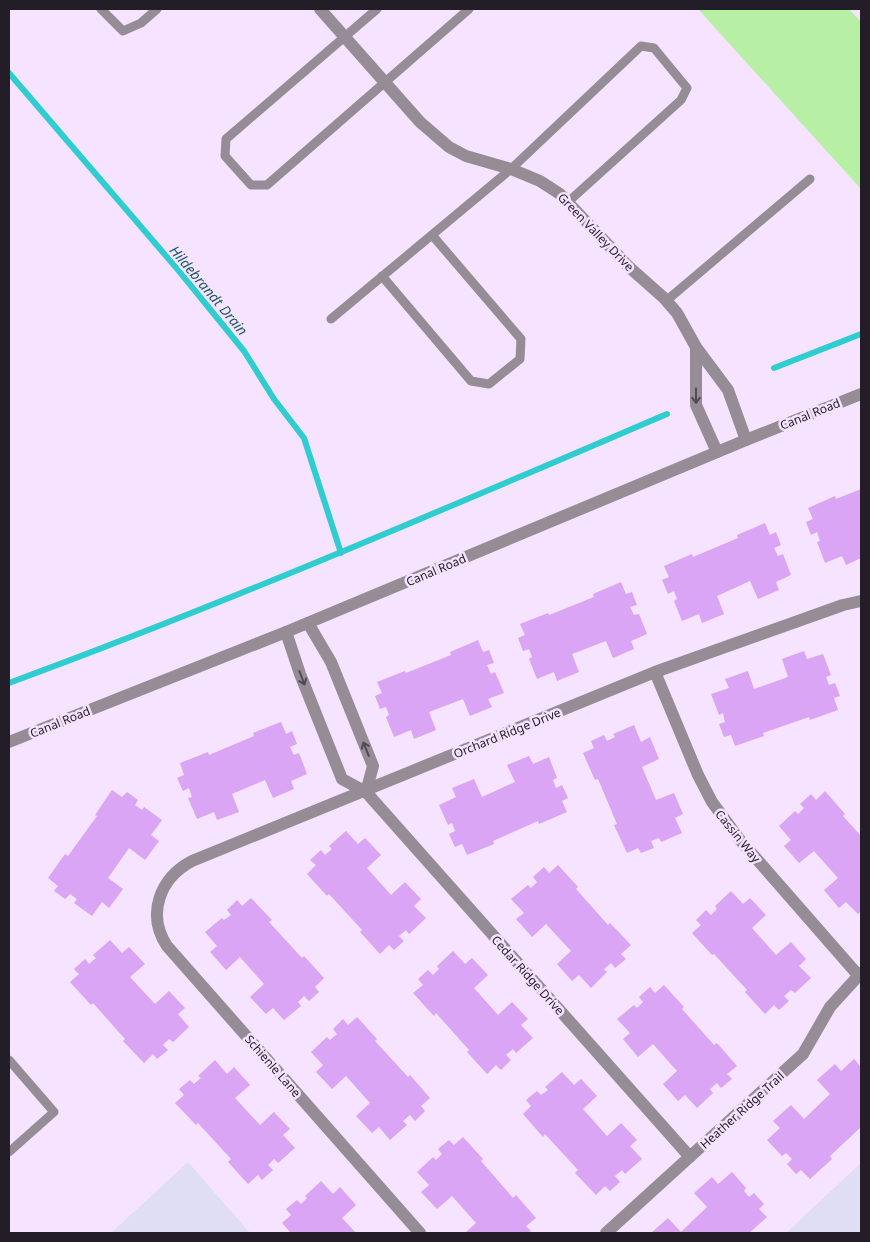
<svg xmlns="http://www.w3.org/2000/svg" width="870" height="1242" viewBox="0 0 870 1242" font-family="'Noto Sans',sans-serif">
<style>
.commercial{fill:#e0def4}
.grass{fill:#b7efa4}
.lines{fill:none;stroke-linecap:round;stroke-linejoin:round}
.stream{stroke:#30cdd0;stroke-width:6}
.building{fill:#d9a5f4}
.service{stroke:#968c95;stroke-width:9}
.minor{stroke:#968c95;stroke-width:12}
.tertiary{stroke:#968c95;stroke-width:12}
.oneway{stroke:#514953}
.labels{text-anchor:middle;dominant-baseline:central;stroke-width:5;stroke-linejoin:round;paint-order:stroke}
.street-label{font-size:12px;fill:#231d27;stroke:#f5e3ff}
.water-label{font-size:14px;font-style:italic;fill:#1c595a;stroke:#f5e3ff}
</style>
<rect width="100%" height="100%" fill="#f5e3ff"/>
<path class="commercial" d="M188,1162L250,1233H111Z
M861,1163V1233H786L832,1190Z"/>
<path class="grass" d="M698,9H849L861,22V189Z"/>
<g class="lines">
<path class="stream" d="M9,73L179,271L244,351L274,399L304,438L341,553
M774,368L861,334
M9,683C232,601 449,507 667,414"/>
</g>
<path class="building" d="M861,489V558L846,565L842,556L825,563L817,542L820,541L817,532L811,535L806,522L813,519L808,508L835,496L836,499Z
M765,523L770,535L776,532L781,545L774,548L778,556L783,554L791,575L776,582L779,590L758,599L750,581L717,596L724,614L702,623L699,614L682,621L674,601L677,599L674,591L668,594L662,580L669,577L664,566L692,554L693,557L738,538L737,535Z
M621,582L626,594L632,592L637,605L630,607L634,615L639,614L647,634L631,641L634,649L613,658L606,641L572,654L579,672L557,681L554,672L537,679L529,659L532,657L529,649L523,651L518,638L525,635L520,624L548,613L549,615L594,597L593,594Z
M478,640L483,652L489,650L494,663L487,665L491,674L495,672L504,693L488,699L492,707L470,716L463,699L429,712L436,730L414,739L411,730L394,737L386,717L389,715L386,707L380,709L375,696L382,693L377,682L405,671L406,673L451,655L450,652Z
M804,651L807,659L823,654L831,675L826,677L829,685L835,683L840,696L834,698L838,710L810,720L809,717L763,733L764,736L735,746L731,735L724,737L719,724L725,722L723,713L719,715L711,694L729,688L725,679L748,671L754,689L788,677L782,659Z
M281,722L286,734L292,731L297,744L290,747L294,755L299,753L307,774L291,781L294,789L273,798L265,780L232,794L239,812L217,820L214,812L197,819L188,798L192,797L189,788L183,791L177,778L184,775L180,763L208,752L209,755L254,736L253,733Z
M634,725L641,742L650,737L659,759L642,767L656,800L674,793L683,814L675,818L682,833L661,842L659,838L651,841L654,848L641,853L638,848L627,853L614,825L617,824L598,779L595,780L583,753L594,748L591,741L604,735L607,741L615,737L613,734Z
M529,756L533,764L549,757L557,778L553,780L556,788L562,785L568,798L562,801L567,812L539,824L538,821L493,841L494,844L467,855L462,844L455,847L449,834L455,831L452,823L448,825L439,805L456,797L452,788L474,779L482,797L515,782L507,765Z
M112,790L122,797L127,792L138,800L135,805L142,810L144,807L162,820L151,835L159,841L145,860L129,848L108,878L123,889L109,908L102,902L92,916L74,903L77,899L70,894L65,899L54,891L58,886L48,878L65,854L68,856L97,816L95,815Z
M825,791L845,814L843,816L861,836V911L858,914L846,902L839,908L824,890L838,878L814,851L799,863L784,846L791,840L779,826L795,811L798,814L804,808L800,804L811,794L816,800Z
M346,831L358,844L365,838L381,855L367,868L391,895L405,882L421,899L414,906L426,918L409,934L406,930L399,936L404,941L394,950L389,945L380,954L360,932L362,930L329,894L327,896L307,874L316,865L310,860L321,850L325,855L332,849L329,846Z
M558,865L578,887L576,889L608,925L610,923L631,945L621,954L626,959L615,968L611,963L604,969L607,972L591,988L579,975L572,981L557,964L571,951L546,924L532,937L516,919L524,913L511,899L528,885L531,888L537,882L533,877L544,867L549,873Z
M731,891L743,904L750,898L766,915L752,928L776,955L791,942L806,959L799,966L811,978L795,993L791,990L784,996L789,1001L779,1010L774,1005L765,1014L745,992L747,990L714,954L712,955L692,933L701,925L696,920L706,910L711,915L717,909L715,906Z
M251,898L272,920L269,922L302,958L304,956L324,978L315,987L319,992L309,1001L304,996L298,1002L301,1006L284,1020L273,1008L266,1014L250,997L264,984L240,957L226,970L210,952L217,946L205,932L222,918L224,920L231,915L227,910L237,900L242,906Z
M110,940L122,953L129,947L145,964L130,977L155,1004L169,991L185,1008L178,1014L189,1027L173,1042L169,1039L163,1045L168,1050L157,1059L153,1054L144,1063L123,1041L125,1039L93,1003L91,1005L70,982L79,974L74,969L85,959L89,964L96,958L93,955Z
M453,951L465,964L472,958L488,975L474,988L498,1015L512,1002L528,1019L521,1025L533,1038L516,1053L513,1049L506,1055L511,1060L501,1070L496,1065L487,1074L467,1052L469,1050L436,1013L434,1016L413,993L423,985L418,979L428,970L433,975L439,969L437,966Z
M664,985L684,1007L682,1009L714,1045L717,1043L737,1066L727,1074L732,1079L721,1088L717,1083L710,1089L713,1093L697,1108L685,1095L678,1101L663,1084L677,1071L653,1044L638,1057L623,1039L630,1033L617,1019L634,1005L637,1008L643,1002L639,997L650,987L655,993Z
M357,1017L377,1039L375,1041L408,1077L410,1075L430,1098L421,1106L425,1111L415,1121L410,1115L403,1121L407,1125L390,1140L379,1127L372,1133L356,1116L370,1103L346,1076L332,1089L316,1072L323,1065L311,1052L327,1037L330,1040L337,1034L333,1029L343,1019L348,1025Z
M854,1059L861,1067V1127L830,1156L832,1159L810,1179L801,1170L796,1174L787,1164L792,1159L786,1153L782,1156L767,1140L780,1128L773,1121L791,1105L804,1119L830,1094L817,1080L835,1064L841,1071Z
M215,1060L227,1074L234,1067L250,1085L235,1098L260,1125L274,1112L290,1129L283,1135L295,1148L278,1163L274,1159L268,1165L273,1170L262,1180L258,1175L248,1184L228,1162L231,1159L198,1123L196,1125L175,1103L184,1095L179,1089L190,1080L194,1084L201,1078L198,1076Z
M562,1072L574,1085L581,1079L597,1096L583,1109L607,1136L621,1123L637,1140L630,1146L642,1159L625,1174L622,1170L615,1176L620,1182L610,1191L605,1186L596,1195L575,1173L578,1170L545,1134L543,1137L523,1114L531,1106L526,1100L537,1091L541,1095L548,1090L545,1087Z
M463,1137L483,1159L481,1161L513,1198L516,1195L536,1218L526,1226L531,1231L528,1233H465L476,1223L452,1196L437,1209L421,1192L429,1185L417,1172L433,1157L436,1160L442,1154L438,1149L449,1140L454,1145Z
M732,1172L746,1188L744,1191L749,1197L754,1193L764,1204L759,1209L767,1217L749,1233H651L668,1218L681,1232L707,1207L694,1193L712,1177L718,1184Z
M321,1181L333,1194L340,1187L356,1205L342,1218L356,1233H291L282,1223L291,1215L286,1209L297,1200L301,1204L307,1198L305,1196Z"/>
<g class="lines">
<path class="service" d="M101,9L123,31L141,23L157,9
M377,9L226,139L225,156L251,185H267L469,9
M382,276L471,381L489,384L520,359L521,339L432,235
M666,301L810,179
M331,319L511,169L641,46L654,48L687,88L681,100L568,202
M9,1060L54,1112L9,1152"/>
<path class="minor" d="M320,9L420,122L449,147L466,156L511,169L540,181L560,194L629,267L664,298L677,313L696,347L728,390L746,440
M696,347V405L717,452
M286,632L300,674L342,779L366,792L373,766L331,662L308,623
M655,672L698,775L712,802L740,840L858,975
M366,792L690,1157
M420,1233L167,946C146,914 160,878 192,861L655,672L843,605L861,601
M606,1233L803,1054L830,1007L861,973"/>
<path class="tertiary" d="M9,742L286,632L746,440L861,394"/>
</g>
<defs><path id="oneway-shaft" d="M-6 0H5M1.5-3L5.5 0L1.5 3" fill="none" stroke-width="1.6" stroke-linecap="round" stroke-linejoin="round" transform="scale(1.25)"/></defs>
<g class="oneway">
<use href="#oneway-shaft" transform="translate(696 396) rotate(90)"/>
<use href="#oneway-shaft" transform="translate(302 678) rotate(69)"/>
<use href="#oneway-shaft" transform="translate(366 749) rotate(-112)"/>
</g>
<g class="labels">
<g class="street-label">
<text transform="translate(596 232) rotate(46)">Green Valley Drive</text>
<text transform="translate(810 414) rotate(-22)">Canal Road</text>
<text transform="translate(436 570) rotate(-23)">Canal Road</text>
<text transform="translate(60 722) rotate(-22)">Canal Road</text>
<text transform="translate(507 733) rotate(-22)">Orchard Ridge Drive</text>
<text transform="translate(738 836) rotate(51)">Cassin Way</text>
<text transform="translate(528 975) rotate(48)">Cedar Ridge Drive</text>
<text transform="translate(273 1066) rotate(49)">Schienle Lane</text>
<text transform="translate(742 1110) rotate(-42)">Heather Ridge Trail</text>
</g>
<g class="water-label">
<text transform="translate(209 290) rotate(50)">Hildebrandt Drain</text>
</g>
</g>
<rect width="870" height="1242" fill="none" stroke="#231d27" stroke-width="20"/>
</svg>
